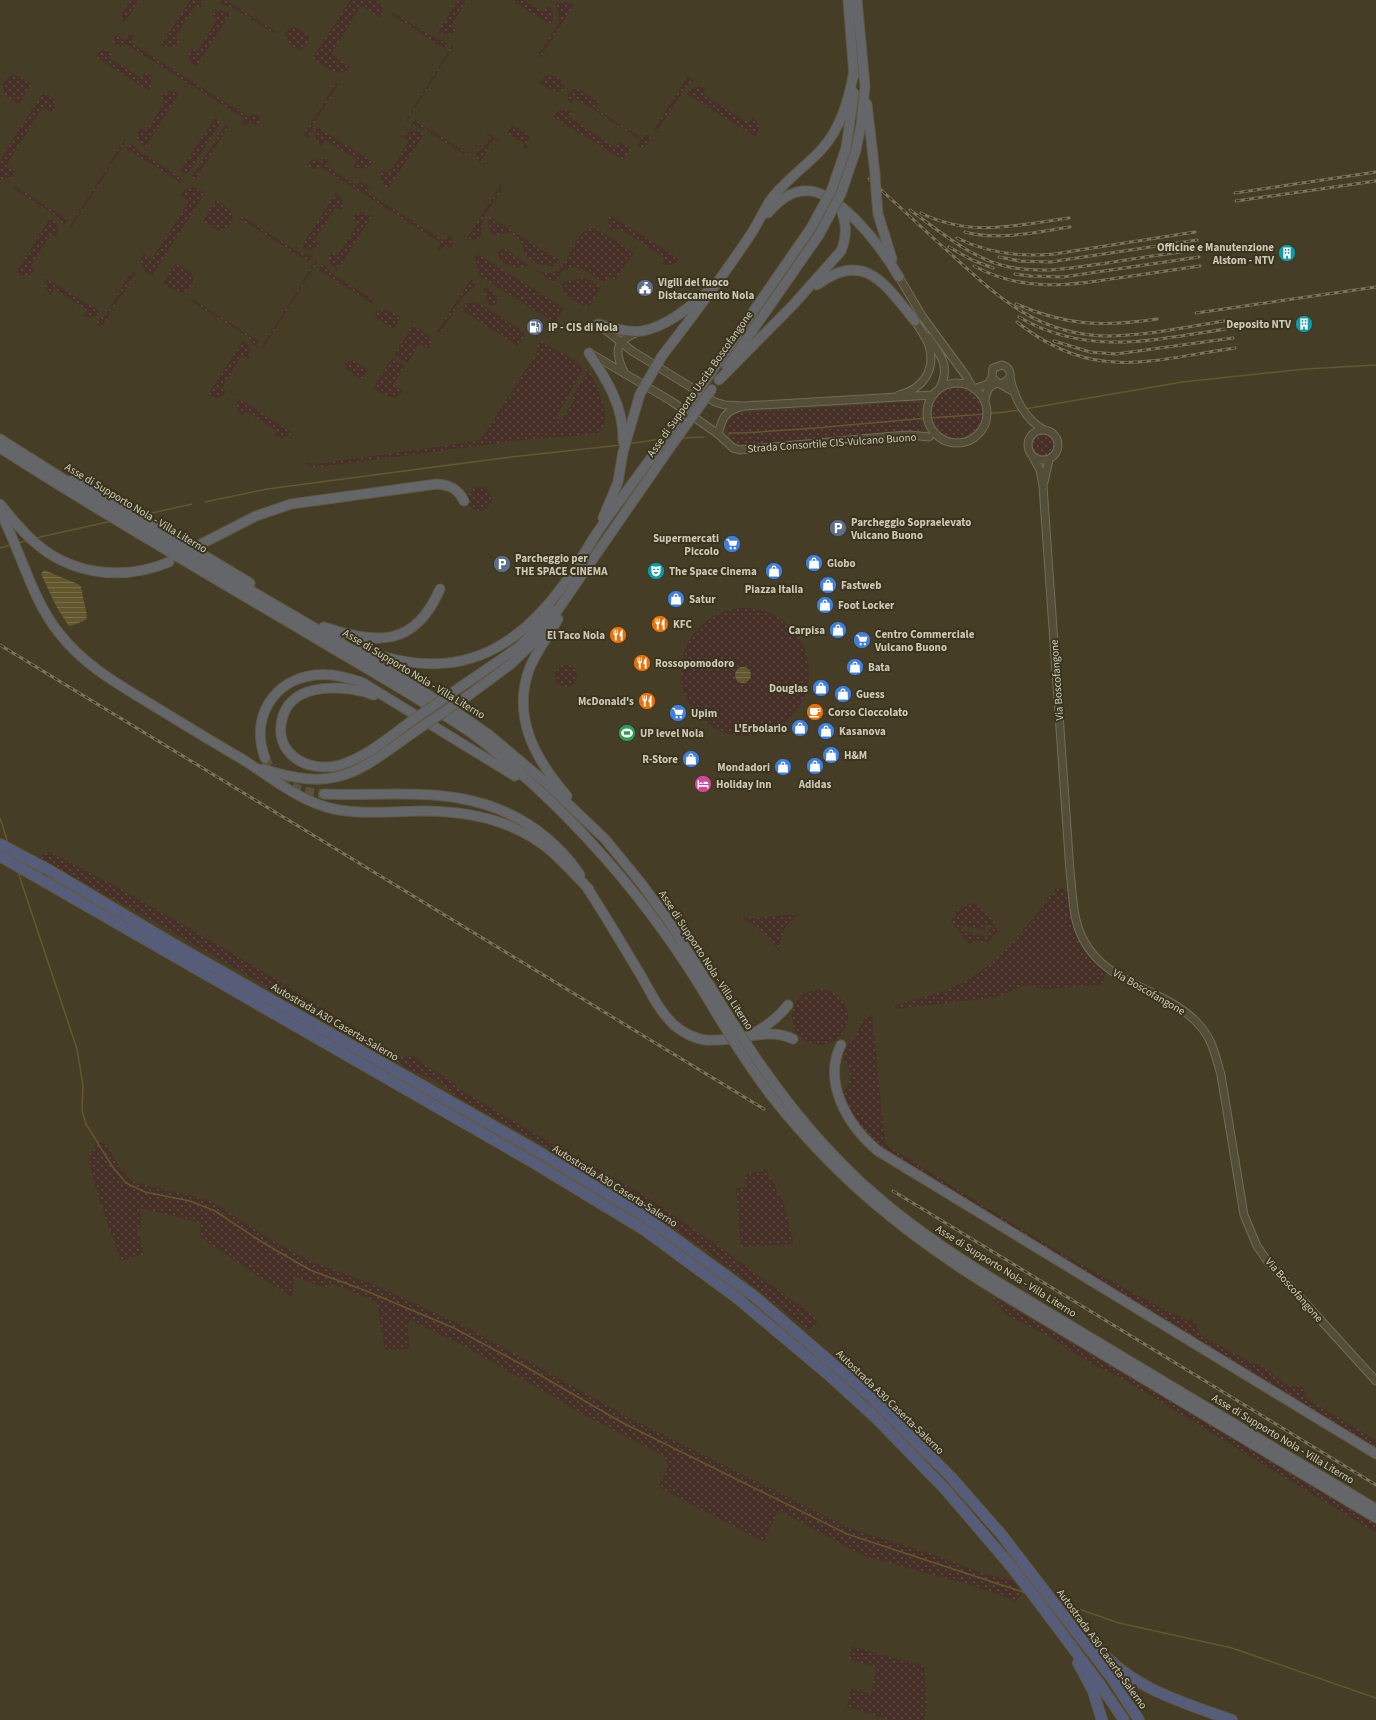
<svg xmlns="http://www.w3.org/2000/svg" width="1376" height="1720" viewBox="0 0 1376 1720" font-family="'Source Sans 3',sans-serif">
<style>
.grass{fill:url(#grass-dots);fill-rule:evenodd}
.water{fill:url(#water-rules)}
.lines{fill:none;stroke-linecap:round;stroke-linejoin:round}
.stream{stroke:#63572e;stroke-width:1.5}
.trunk-tunnel{stroke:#5a523b;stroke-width:9;stroke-dasharray:9 4.5;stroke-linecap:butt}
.tertiary-casing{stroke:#726c58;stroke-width:9}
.trunk-casing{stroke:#5f5944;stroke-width:11}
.motorway-casing{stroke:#5f5944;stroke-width:12}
.tertiary{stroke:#544e39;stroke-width:7}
.trunk{stroke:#656669;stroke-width:9}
.motorway{stroke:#565d7b;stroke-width:10}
.rail-casing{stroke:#7c745b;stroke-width:3}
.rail{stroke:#3a341e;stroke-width:1.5;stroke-dasharray:4.5;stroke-linecap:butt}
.trunk-bridge-casing{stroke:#5f5944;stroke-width:11;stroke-linecap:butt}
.trunk-bridge{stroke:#656669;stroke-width:9}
.labels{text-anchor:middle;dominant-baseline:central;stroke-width:4;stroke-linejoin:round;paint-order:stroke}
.poi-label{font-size:11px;font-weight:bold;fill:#cec9b7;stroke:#3a341e;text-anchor:start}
.street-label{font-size:11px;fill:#cec9b7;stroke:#3a341e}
</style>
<defs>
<pattern id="grass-dots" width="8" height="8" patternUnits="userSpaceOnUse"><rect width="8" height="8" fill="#463027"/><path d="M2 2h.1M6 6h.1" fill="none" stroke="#604d44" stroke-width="1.8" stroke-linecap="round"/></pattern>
<pattern id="water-rules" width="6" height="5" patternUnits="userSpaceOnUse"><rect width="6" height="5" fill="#63572e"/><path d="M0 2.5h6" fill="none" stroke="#786e4a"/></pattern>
</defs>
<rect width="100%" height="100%" fill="#453d25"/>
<path class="grass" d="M130,0H139L125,22L122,20L121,15Z
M190,0H203L201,9L195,6L175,38L180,42C175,48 168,49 161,45Z
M221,0H226L277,32L273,33L232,7L220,4Z
M350,0H376L382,5L383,11L381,18L361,6L331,54L350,67C340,81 323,65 313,58Z
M458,0H467L451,26L457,30L452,34L444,35L437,33Z
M511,0H524L543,12L548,6C554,11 555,18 551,25Z
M565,2L574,4L540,59L539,54L558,24L559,15L555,4Z
M221,10L231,13L196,67C189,62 187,56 191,48L197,52L217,19L211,15L216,11Z
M392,12L435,38L445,41L447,44L444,48L390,14Z
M295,27L310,37L302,51C293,46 283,42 286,30Z
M130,34L134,36L130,42L249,117L253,114H257L260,117V122L256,126L249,121L245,127L241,125L245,119L124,43L120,46L114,44L113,39L116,35L126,40Z
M452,45L454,46L407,122H405Z
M102,50L113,52L109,57L141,78L145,72C152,77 153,84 149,91L94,56Z
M13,75L19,76L32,84L19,104L5,96L3,84L6,79Z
M551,75L561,79L564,86L563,91L554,92L539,83L545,76Z
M688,76L694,81L685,88L658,130L653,131Z
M338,80V85L313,125L309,138L303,135Z
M701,86L706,88L703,94L749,123L753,117L756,120L759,127L756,137L687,94L692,88Z
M574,89L580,90L600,103L596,109L643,139L647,133L651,139L649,144L643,148L637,146L641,140L575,98L571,104L568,100V94Z
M44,91L54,99C56,104 55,108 53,113L43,107L6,166L15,172L10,178L0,180V160Z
M168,91H174L179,94L145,148L138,140V133L140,128L146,132L165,101L160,97Z
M567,109L572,111L569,117L615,147L619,141L630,148L631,149L623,160L553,117L558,111Z
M215,117L219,121V125L190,171L185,173L180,171Z
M414,120L469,154L465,155L424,129L411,126Z
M226,124L229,126L195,180L192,179V176Z
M512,125L529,135L530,140L528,139L525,144L528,146L526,149L522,147L523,143L507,133Z
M317,127L373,162C368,169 361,170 353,167L357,160L325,140L321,147C315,141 314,134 317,127Z
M410,131H417L424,134L388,189C381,184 379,178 382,170L389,174L409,141L403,137Z
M488,133L499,140L498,142L494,139L481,161L485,163L482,165C476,161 475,155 479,148L483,150L491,137L487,135Z
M125,139L127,140L71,228H69Z
M131,143L139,151L181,178V183L127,149Z
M326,157L329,160L325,165L356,185L359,181L370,187L367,192L444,241L448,235L452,238L453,245L450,249L445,245L440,251L437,249L441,243L319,166L313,170L309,167V162L314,158L322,163Z
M501,184L502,189L483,218L481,235C477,239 472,242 467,238Z
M13,185L68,219L65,224L63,225L57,216L15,190Z
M193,187L205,193L152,276C143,271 137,264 143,253L152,259L189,201L180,195L185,190Z
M335,193L342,199L343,204L341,211L335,208L315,240L320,245L311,250L301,248Z
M216,200C228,208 239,213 228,228L218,231L203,221Z
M362,212L372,216L337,271L329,262V257L331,252L338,255L358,223L352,218L354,215Z
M610,215L679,259C675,265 669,267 661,264L665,258L618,228L614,233C608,228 607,222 610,215Z
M242,217L245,218L300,253L312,256V257L309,262L240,219Z
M490,217L559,260L552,266C544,268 532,262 527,256C524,252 523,248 522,244C517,233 505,231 495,236C488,231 487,225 490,217Z
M50,218C57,223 60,229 56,237L51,234L30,267L35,270C30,277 23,277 16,273Z
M593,228L598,229L634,253L628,262H627L615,281L608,277L604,283C593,276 577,261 564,270C560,274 558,279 554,282L529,266L513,268L499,259L497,256L499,250L505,249C517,256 528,267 541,272C570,282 570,230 593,228Z
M479,255L564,308L555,323L479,276L475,257Z
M316,260L318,261L262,350H260Z
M176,263L191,272L194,282C184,298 177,292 163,284Z
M323,264L331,273L372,299L374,302V305L319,270Z
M133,272L136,273L101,327L96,322L106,314L130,274Z
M584,277L601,287L590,306L586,307C576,301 562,296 562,283Z
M46,278L100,312C96,317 90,319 83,316L87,310L54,289L50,295L45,287Z
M471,279L475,283L474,287L465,294L441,332L436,333Z
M484,288H487L499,297L496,305L493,306L487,302Z
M190,298L259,341L256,346H254L247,336L191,301Z
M473,302L480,304L526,333L518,346L461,310L467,303Z
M385,309L401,317L394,329L375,317L376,311Z
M413,325C423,331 436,336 429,350L419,344L408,363L394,355Z
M243,340C249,344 252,352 248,359L242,355L222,388L227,392C222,398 215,399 208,395Z
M542,341L580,364L583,370L555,418L561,421L574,400L572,398L573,395L586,374V367C594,378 608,408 605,422C604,427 601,431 597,434L521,440L320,467H311L303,462L316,464L477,441L484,435L536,354L539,342Z
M392,358L405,366L393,385L403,391C394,404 383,394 373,388Z
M353,360L368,370L361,380L346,369L345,363Z
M932 413a25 25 0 1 1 50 0a25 25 0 1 1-50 0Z
M238,398L293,433L283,438L274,436L277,431L246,411L242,416C237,411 235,405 238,398Z
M915,402L920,404L919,413L922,428L920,431L743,444C727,442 732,438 726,426L730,418L737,414L764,411Z
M1032 445a11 11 0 1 1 22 0a11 11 0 1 1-22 0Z
M468 499a12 12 0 1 1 24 0a12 12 0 1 1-24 0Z
M681 672a64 64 0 1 1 128 0a64 64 0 1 1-128 0Z
M555 676a11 11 0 1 1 22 0a11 11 0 1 1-22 0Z
M46,852H50C109,881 165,914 222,947C282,983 342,1018 400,1057L414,1056L422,1063L456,1084L458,1088L527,1129L644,1195L720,1247L815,1317L817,1321L816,1326L813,1325L809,1331C751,1283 691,1238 628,1197C572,1160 512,1128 453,1094C444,1084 434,1077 420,1075L164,927L39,858Z
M1058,888L1065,889L1068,893C1071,917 1076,943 1094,962C1098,965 1102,968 1106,972L1101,985L1043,989L1026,985L1002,995L992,998L895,1009L894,1006C914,1000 936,995 955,986C999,966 1026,927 1055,890Z
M970,903L972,905L975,903L996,923L994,926L998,931L987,943L985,941L982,943L979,939L969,945L950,920L957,915L955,912L961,908L963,909ZM986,924L990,926L988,937L960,930L961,925L984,930Z
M800,914C785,922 780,935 779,951C766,932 759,928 739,916L754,918Z
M792 1017a28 28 0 1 1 56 0a28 28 0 1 1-56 0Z
M872,1014L885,1144C984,1206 1082,1270 1187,1320L1192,1319L1201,1335L1254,1364H1260L1288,1386H1301L1304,1389L1306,1398L1376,1440V1450L895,1158C869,1139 854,1123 842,1093C852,1085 852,1072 846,1062L839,1058L842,1052L857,1035L862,1021Z
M100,1142L107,1144L121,1170L132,1181L145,1185L193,1196L214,1203L272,1240L314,1263L368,1282L474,1331L630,1418L852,1529L932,1554L985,1574L1013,1581L1022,1593L1014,1604L1012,1599L970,1585L864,1556L778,1510L764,1542L662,1489L659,1485L668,1466L666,1459L660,1454L571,1408L559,1400L460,1344L410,1320L408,1325L409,1347L407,1349L385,1350L377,1302L330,1283L326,1288L295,1277L294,1279L292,1297L249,1270L200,1237L201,1223L140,1208L142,1227L138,1228V1232L144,1254L121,1261C115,1243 86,1168 90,1154C91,1149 97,1145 100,1142Z
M766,1168L784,1204L794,1244L741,1247L736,1188L746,1187L745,1174L758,1172Z
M992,1296L1347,1506L1376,1524V1533L1123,1379L1088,1362L1052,1338L1005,1314Z
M851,1646L924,1666L927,1705L924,1720H890L847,1707L851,1689L871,1694L876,1670L874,1667L849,1659Z"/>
<path class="water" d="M44,570L78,584L81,587L87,616L86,620L71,626L68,625L56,606L41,574Z
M735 675a8 8 0 1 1 16 0a8 8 0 1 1-16 0Z"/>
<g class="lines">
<path class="stream" d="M1025,409L1182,382L1305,369L1376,365
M729,433C788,432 846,425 905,420C943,416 981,416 1019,410
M682,438L704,437
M628,444L660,439
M205,502L267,489L511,457L621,445
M143,515L192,504
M36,538L112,521
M18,543L28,540
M0,548L11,545
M0,818L8,843
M18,872L77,1049L83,1085L82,1111L86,1124L112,1166L126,1183L145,1192L190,1201L215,1211L262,1242L310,1270L364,1290L454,1328L521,1364L621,1422L847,1534L1026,1593
M1059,1602L1119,1623L1232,1648L1376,1698"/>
<path class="trunk-tunnel" d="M265,758C277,783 296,792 324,794"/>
<defs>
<path id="tertiary" d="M899,277L922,316L966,376L972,387
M598,324L632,351L715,402L725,405L744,406L932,395
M928,337C940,354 951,366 940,388
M590,353L671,401L718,434
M625,374C614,353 614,341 638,332
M1010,377C1014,398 1025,419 1044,430
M927 413a30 30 0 1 1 60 0a30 30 0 1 1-60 0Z
M1001,384L1009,379C1012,373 1009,367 1002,365L993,368L992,377C996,384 1008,387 1015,393
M974,389L988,384L991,379
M899,395C923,389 936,370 929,346C926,337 920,329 915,321
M985,401C986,392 988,386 998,383
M740,407C724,412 722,419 718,434L733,448L740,450L894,436L910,435L929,437
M1028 445a15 15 0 1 1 30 0a15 15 0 1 1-30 0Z
M1033,457L1040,470L1043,486L1070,871C1073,894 1072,918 1083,939C1107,987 1169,988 1201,1027C1213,1041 1216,1058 1221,1075L1244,1215L1257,1246L1268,1262L1376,1381
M1044,482L1049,460"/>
<path id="trunk" d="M848,0L854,76
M867,104L875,174
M846,148L854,93
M856,150L861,125L865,86L857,0
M876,190L878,214L892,259
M768,213C799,176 825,190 854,218C872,236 886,255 899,277
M817,285C865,248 887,287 915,321
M598,324C611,328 628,333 642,331C666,327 688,308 706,293
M589,353C607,380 624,407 623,441
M662,356C693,316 723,276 751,234C758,223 763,212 769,202C783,182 804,168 820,151C841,129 849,99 854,71
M727,367L819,235
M719,380L793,305L841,251C848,234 846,221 839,204
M703,384L811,228
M0,439L103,504L407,682L459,714L488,734L544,781L605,839L641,883L668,920L714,992
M0,448C107,517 218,580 327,645C359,664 390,682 421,701C442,714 463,726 482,741C571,811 648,900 706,996
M73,480L99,492L250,583
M0,504C12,519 24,534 39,546C76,576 126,580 169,562
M0,512C21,551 31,598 59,633C83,664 116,683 149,703C180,722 211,741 242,759C271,777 300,802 334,809C363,815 393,811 423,811C469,811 517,821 552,852C565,864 577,877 589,889
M603,518L618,482L623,452L640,394
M201,544L256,516L291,504L437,484C450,485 458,489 464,501
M558,619C549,635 537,651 530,667C511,716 535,759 567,796
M324,627C377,645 415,647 440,589
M358,648C445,682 507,661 562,587C573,572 583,555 593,539C613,508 636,479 657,450
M459,688L519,647L530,636L550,608
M374,695C347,685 294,681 283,716C271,753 308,774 340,765C367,757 390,736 413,720
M469,695L511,664L539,637L669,449
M265,758C250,718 273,680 315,675C332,673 347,677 363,683L515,776
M263,769C341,794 359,770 420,728
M324,794C401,797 471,782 538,831C554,843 569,858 580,875
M586,886C605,915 622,944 640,974C650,991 659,1011 674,1025C682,1032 695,1039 706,1040C736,1043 765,1026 793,1039
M752,1034C767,1026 778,1018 788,1005
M841,1045C822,1082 848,1126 878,1151L1376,1454
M1006,1287L1376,1509
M1002,1294L1376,1518"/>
<path id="motorway" d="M0,844L49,870L168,941L539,1152L647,1218L754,1296L870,1396L950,1476L1001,1534L1111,1677L1139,1720
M0,856L534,1163L643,1229L737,1298L831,1377L876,1418L945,1489L1010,1565L1037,1600L1099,1683L1124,1720
M1092,1641C1127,1687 1181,1702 1232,1720
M1078,1663L1093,1691L1102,1720"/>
</defs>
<use href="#tertiary" class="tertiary-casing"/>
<use href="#trunk" class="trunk-casing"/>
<use href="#motorway" class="motorway-casing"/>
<use href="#tertiary" class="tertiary"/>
<use href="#trunk" class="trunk"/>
<use href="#motorway" class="motorway"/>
<defs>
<path id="rail" d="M869,179C897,204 924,230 952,255C999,298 1038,335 1107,336C1147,336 1191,326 1230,320
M1235,193L1376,172
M1236,201L1376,181
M910,210C938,230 967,255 1001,265C1036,275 1072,268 1107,263C1137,258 1168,254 1198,249
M921,213C970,238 1018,225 1069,218
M965,232C999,241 1036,232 1070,227
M957,238C987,253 1021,257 1054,254L1195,232
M949,247L972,260L993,268
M999,257L1020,261L1050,262L1197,240
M974,266C1022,292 1067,286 1118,278C1145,274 1173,270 1200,266
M1015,274L1030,276L1063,277L1199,257
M1016,304C1067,326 1103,327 1157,319
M1196,313L1376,287
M1019,317C1089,358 1157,339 1232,328
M1017,322C1092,382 1147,361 1235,348
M1054,341L1090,352L1116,354L1233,338
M0,645L764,1109
M893,1191L1376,1485"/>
</defs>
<use href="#rail" class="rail-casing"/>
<use href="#rail" class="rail"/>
<defs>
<path id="trunk-bridge" d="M875,174L876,190
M811,228L832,189L846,148
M819,235L841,194L856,150
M640,394L662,356
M669,449L712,389
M657,450L703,384
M413,720L459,688
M420,728L469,695
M714,992C758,1066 808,1136 873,1193C914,1229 959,1259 1006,1287
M706,996C727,1031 748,1066 773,1098C839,1181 912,1240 1002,1294"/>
</defs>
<use href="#trunk-bridge" class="trunk-bridge-casing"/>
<use href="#trunk-bridge" class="trunk-bridge"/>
</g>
<defs>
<symbol id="building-disc" viewBox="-11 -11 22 22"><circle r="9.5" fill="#0f9aa8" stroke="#3a341e"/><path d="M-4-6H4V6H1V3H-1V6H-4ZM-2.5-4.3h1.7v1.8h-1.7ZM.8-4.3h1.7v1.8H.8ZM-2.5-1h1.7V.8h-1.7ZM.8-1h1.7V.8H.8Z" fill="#fff"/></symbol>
<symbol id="civic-disc" viewBox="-11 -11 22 22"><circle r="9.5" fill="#5c6f8a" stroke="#3a341e"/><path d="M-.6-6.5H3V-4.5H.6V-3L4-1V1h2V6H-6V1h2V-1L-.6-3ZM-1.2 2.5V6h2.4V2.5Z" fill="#fff"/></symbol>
<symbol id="fuel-disc" viewBox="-11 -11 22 22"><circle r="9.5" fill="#5c6f8a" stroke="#3a341e"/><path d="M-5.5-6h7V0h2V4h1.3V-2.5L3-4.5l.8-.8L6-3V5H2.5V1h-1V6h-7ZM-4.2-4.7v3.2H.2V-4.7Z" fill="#fff"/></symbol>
<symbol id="parking-disc" viewBox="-11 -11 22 22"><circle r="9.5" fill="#5c6f8a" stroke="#3a341e"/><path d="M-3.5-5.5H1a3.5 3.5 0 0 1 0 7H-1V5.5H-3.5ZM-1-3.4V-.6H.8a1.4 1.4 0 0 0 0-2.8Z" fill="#fff"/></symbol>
<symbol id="supermarket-disc" viewBox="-11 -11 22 22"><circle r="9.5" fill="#3f7fe0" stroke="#3a341e"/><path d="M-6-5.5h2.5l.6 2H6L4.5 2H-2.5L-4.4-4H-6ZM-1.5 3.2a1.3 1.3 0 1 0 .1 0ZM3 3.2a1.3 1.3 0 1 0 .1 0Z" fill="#fff"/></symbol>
<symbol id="shop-disc" viewBox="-11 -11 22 22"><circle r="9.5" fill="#3f7fe0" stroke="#3a341e"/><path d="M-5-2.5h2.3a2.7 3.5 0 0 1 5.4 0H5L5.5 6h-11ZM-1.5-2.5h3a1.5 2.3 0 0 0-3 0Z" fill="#fff"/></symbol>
<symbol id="theatre-disc" viewBox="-11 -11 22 22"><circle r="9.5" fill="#0f9aa8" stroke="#3a341e"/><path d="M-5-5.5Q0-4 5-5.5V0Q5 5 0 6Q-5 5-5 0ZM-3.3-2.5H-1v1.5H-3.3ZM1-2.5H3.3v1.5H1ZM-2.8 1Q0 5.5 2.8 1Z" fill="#fff"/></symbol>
<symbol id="restaurant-disc" viewBox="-11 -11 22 22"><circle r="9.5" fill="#e8710a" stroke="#3a341e"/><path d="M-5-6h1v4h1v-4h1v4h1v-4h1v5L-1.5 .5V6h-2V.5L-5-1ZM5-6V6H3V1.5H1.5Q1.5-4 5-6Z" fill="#fff"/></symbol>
<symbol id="cafe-disc" viewBox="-11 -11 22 22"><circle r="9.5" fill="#e8710a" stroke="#3a341e"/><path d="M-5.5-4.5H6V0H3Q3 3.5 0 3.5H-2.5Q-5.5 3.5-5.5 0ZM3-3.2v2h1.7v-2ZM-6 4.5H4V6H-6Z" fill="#fff"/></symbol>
<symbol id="stadium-disc" viewBox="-11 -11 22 22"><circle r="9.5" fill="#2e9e5b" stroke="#3a341e"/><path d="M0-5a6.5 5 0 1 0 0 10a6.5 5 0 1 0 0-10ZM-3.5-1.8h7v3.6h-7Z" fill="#fff"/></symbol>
<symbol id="hotel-disc" viewBox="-11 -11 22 22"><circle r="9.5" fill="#d1479c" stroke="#3a341e"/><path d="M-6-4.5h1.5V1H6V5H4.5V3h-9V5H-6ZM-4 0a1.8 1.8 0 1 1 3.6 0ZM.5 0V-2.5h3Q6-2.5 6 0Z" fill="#fff"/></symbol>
</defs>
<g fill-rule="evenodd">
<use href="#building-disc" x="1277" y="243" width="20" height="20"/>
<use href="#civic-disc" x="635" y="278" width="20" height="20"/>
<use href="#building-disc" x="1294" y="314" width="20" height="20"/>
<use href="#fuel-disc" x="525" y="317" width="20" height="20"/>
<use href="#parking-disc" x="828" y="518" width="20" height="20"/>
<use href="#supermarket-disc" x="722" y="534" width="20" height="20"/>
<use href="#shop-disc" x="804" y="553" width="20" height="20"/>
<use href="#parking-disc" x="492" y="554" width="20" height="20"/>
<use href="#theatre-disc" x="646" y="561" width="20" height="20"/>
<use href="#shop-disc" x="764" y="561" width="20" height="20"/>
<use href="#shop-disc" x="818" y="575" width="20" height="20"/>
<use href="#shop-disc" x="666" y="589" width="20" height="20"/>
<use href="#shop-disc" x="815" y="595" width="20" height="20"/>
<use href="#restaurant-disc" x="650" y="614" width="20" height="20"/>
<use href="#shop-disc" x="828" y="620" width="20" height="20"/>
<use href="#restaurant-disc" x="608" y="625" width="20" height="20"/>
<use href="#supermarket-disc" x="852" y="630" width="20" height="20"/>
<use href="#restaurant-disc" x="632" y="653" width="20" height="20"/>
<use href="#shop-disc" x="845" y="657" width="20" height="20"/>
<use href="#shop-disc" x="811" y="678" width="20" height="20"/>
<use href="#shop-disc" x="833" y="684" width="20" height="20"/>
<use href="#restaurant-disc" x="637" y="691" width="20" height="20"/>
<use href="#cafe-disc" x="805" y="702" width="20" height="20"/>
<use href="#supermarket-disc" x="668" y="703" width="20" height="20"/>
<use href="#shop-disc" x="790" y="718" width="20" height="20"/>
<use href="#shop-disc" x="816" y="721" width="20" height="20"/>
<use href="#stadium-disc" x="617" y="723" width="20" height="20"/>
<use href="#shop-disc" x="821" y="745" width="20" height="20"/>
<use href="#shop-disc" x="681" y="749" width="20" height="20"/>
<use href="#shop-disc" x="805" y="756" width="20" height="20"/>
<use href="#shop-disc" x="773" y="757" width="20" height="20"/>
<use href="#hotel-disc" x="693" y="774" width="20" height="20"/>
</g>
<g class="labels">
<g class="poi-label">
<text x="1274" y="247" text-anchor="end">Officine e Manutenzione<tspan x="1274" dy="13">Alstom - NTV</tspan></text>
<text x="658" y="282">Vigili del fuoco<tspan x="658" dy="13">Distaccamento Nola</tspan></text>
<text x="1291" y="324" text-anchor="end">Deposito NTV</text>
<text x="548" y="327">IP - CIS di Nola</text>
<text x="851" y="522">Parcheggio Sopraelevato<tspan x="851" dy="13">Vulcano Buono</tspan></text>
<text x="719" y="538" text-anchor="end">Supermercati<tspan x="719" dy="13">Piccolo</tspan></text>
<text x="515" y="558">Parcheggio per<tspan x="515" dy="13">THE SPACE CINEMA</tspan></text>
<text x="827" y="563">Globo</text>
<text x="669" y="571">The Space Cinema</text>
<text x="841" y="585">Fastweb</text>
<text x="774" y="589" text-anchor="middle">Piazza Italia</text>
<text x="689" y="599">Satur</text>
<text x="838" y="605">Foot Locker</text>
<text x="673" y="624">KFC</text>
<text x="825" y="630" text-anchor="end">Carpisa</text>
<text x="875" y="634">Centro Commerciale<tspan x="875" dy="13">Vulcano Buono</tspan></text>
<text x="605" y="635" text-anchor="end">El Taco Nola</text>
<text x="655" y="663">Rossopomodoro</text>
<text x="868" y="667">Bata</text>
<text x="808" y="688" text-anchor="end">Douglas</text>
<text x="856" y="694">Guess</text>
<text x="634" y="701" text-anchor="end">McDonald's</text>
<text x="828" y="712">Corso Cioccolato</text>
<text x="691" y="713">Upim</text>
<text x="787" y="728" text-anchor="end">L'Erbolario</text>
<text x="839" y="731">Kasanova</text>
<text x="640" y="733">UP level Nola</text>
<text x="844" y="755">H&amp;M</text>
<text x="678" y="759" text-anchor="end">R-Store</text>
<text x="770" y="767" text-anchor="end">Mondadori</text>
<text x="716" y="784">Holiday Inn</text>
<text x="815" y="784" text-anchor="middle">Adidas</text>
</g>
<g class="street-label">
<text transform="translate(700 384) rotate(-55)">Asse di Supporto Uscita Boscofangone</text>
<text transform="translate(832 443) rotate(-4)">Strada Consortile CIS-Vulcano Buono</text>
<text transform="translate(136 508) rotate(31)">Asse di Supporto Nola - Villa Literno</text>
<text transform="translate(414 674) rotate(31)">Asse di Supporto Nola - Villa Literno</text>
<text transform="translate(1057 680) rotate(-94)">Via Boscofangone</text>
<text transform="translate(706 960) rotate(57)">Asse di Supporto Nola - Villa Literno</text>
<text transform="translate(1149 992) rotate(30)">Via Boscofangone</text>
<text transform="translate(335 1022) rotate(30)">Autostrada A30 Caserta-Salerno</text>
<text transform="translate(615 1186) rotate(32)">Autostrada A30 Caserta-Salerno</text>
<text transform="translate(1006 1271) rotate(32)">Asse di Supporto Nola - Villa Literno</text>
<text transform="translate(1294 1290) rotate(49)">Via Boscofangone</text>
<text transform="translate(890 1402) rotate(44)">Autostrada A30 Caserta-Salerno</text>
<text transform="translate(1283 1439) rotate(31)">Asse di Supporto Nola - Villa Literno</text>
<text transform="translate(1102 1649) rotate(54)">Autostrada A30 Caserta-Salerno</text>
</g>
</g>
</svg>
